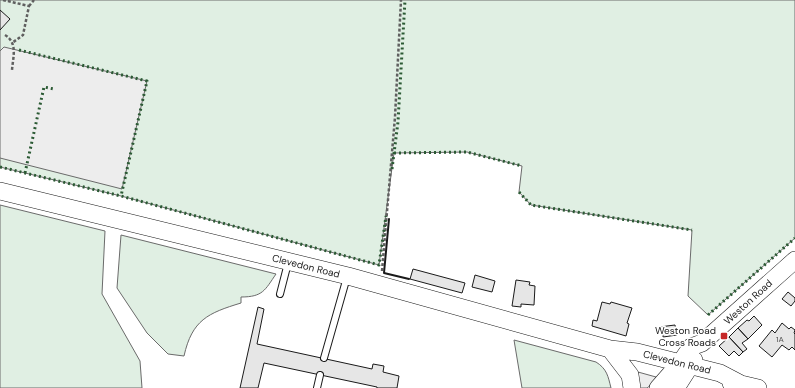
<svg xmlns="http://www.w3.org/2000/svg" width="795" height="388" viewBox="0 0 795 388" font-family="'DM Sans',sans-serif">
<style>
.green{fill:#e0efe3;stroke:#6a6a6a}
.parking{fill:#ededed;stroke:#6a6a6a}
.building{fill:#e6e6e6;stroke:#1a1a1a}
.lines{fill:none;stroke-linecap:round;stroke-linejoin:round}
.lane-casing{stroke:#1a1a1a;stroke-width:8}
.secondary-casing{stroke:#1a1a1a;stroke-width:18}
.path{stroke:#5f5f5f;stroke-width:2.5;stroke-dasharray:3 2;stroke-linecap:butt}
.lane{stroke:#fff;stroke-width:6}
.secondary{stroke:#fff;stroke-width:17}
.hedge{stroke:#2b5a34;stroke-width:3;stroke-dasharray:2 3;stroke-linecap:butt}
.wall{stroke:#1a1a1a;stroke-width:2}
.poi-dot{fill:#c62828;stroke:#fff;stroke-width:1.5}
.labels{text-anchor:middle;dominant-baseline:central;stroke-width:3;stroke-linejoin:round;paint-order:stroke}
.number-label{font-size:8px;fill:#4d4d4d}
.street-label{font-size:10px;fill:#1a1a1a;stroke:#fff}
.poi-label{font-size:10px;fill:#1a1a1a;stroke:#fff;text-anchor:end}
</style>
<rect width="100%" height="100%" fill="#fff"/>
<path class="green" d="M0,0H795V238L708,315L688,296L692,230L531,205L519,192L522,166L467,152L394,153L379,265L121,196L0,167Z
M0,205L105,231L102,294L140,361L142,388H0Z
M121,235L276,274C265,290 263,297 241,297V303C208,313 192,320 184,356L168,354L147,333L117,288Z
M514,340L596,362C607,369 608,376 611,388H522Z"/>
<path class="parking" d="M4,47L147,81L122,189L0,158V51Z
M638,372L656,377L657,380L647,388H638Z"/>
<path class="building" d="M0,10L10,19L0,30Z
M413,269L465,283L462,293L410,279Z
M475,275L495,281L492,292L472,287Z
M516,280L530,282L529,285L535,286L534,305L521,304V307L512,306Z
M788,292L795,298V301L791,306L782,299Z
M602,302L610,304L611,302L632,308L627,323L629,324L626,336L592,326L593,320L597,321Z
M258,307L264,309L257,344L372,369L373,364L384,366L383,372L399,376L397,388H377V387L264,363L258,388H240Z
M754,316L762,325L748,339L738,328L747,320L749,321Z
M782,323L789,329L791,327L795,330L794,333L795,334V350L792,347L789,350L782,345L772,357L759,346L772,330L775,333Z
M675,325L677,335L663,337V333H660L659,327Z
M738,328L748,339L742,343L747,349L743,352L729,337Z
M729,337L743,352L739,356L734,351L729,356L719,346Z"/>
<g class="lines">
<defs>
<path id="lane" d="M280,294L288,263
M324,358L347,277
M317,388L320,375"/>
<path id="secondary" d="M0,191L348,276L610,349L637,352L720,373L741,384
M610,349L630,375L632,388
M731,383L741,384L758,388
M658,388L680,363L691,347L702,343L795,260
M676,388L694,360"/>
</defs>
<use href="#lane" class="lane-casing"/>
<use href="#secondary" class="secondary-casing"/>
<path class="path" d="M3,0L29,6L23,35L12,43
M29,6L34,0
M5,35C18,43 13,57 12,70
M382,271L395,117L401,0"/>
<use href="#lane" class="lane"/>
<use href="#secondary" class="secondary"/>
<path class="hedge" d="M19,50L147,81L121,196
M394,153L467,152L522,166
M0,167L121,196L379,265L386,216
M392,169L398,122L405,0
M25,173L44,87L54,89
M519,192L531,205L692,230
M708,315L795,238"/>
<path class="wall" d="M389,219L384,273L409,279"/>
</g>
<rect class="poi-dot" x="720" y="332" width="8" height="8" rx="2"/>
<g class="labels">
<g class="number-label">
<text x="780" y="339">1A</text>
</g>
<g class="street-label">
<text transform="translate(306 266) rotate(14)">Clevedon Road</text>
<text transform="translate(748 302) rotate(-42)">Weston Road</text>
<text transform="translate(677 362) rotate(14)">Clevedon Road</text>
</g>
<g class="poi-label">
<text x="716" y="330">Weston Road<tspan x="716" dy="12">Cross Roads</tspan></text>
</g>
</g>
</svg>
